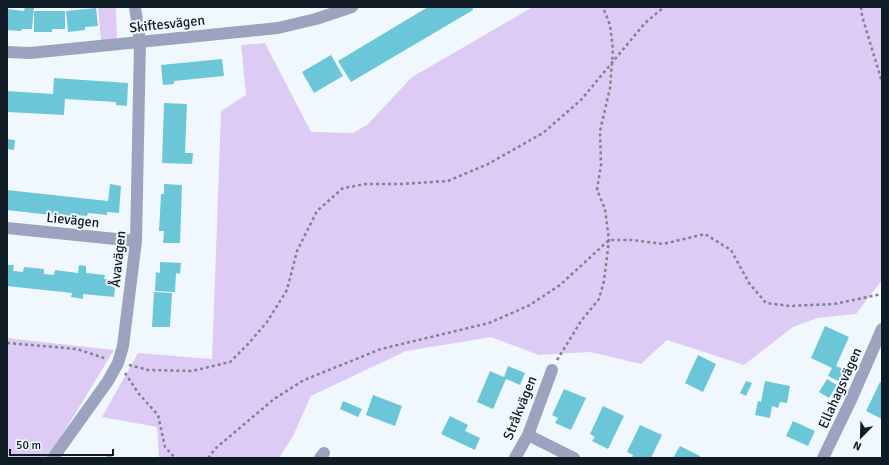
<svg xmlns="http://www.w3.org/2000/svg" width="889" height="465" viewBox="0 0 889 465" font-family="Signika,sans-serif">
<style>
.green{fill:#decbf5}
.building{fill:#6bc7d7}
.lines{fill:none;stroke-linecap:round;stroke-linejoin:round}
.path{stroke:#7b858c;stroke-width:2.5;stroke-dasharray:3 3;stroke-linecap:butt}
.minor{stroke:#9ca3be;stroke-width:12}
.labels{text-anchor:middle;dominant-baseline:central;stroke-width:4;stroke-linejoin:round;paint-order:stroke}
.street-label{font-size:14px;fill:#101c25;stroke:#f1f8fd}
</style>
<rect width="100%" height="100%" fill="#f1f8fd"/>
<path class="green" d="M98,7H116L117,40L101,41Z
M533,7H882V280L856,314L817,318L793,327L744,365L667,340L641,364L590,352L539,355L491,337L406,351L311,396L293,436L279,458H159L157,427L102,417L138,353L212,359L221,111L246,95L241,45L265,43L311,132L353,133L367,125L412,77Z
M7,338L114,350L48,458H7Z"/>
<path class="building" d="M25,7H34L32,29H22L21,31L7,30V9L24,11Z
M428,7H472L473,10L351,82L338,61Z
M96,8L98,26L85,27V30L68,32L66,11Z
M34,11H65V29H52V32H34Z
M331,55L343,76L314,93L302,72Z
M222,59L224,76L174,81V84L163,85L161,65Z
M54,78L128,83L127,106L116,105V102L65,99L64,115L7,112V91L53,94Z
M164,103L187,104L185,153H193L192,164L162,163Z
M7,139L15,140L14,150L7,149Z
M110,184L121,186L119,213L107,212V215L88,213L87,216L76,215V218L7,210V190L108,201Z
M164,184L182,185L180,243H163L164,231H159L161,194H164Z
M160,262L181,263L180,274L176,273L175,292L155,291L156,272L160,273Z
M7,265H14L13,271L23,272L24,267L44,269V274L54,275L55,270L78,273L79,265L86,266V273L105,275L104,279L116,280L114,297L83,294V299L71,297L72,293L7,286Z
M154,292L172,293L170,327H152Z
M825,326L849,337L836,366L846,370L840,382L828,376L832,368L811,358Z
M698,355L716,364L703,392L685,383Z
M508,366L525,373L520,385L506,379L493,409L477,402L490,371L504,377Z
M827,379L837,385L829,398L819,392Z
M746,381L752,383L746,396L740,393Z
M765,381L790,386L787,403L780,402L778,408L772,406L770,418L755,415L758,401L761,402Z
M880,382L882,383V419L866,411Z
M564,389L586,398L571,430L555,423L558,418L552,415Z
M373,395L402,406L395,426L366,415Z
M343,401L362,409L358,417L340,409Z
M603,406L624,416L608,449L592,441L595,437L590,434Z
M450,416L468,425L465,431L480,438L475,450L441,434Z
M793,421L815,431L808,446L786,436Z
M640,425L662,435L651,458H632L633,455L627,452Z
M680,446L700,456L699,458H673Z
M108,454L114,458H106Z"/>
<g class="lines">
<path class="path" d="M861,7L862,16L882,82
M7,343L77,349L107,359
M557,360L581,321L599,299L604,281L609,240L605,209L597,190L601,165L600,131L610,88L613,49L610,25L603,7
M129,365L148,370L192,371L230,362L248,344L267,322L287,290L297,251L317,211L343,188L366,184H402L448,181L488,164L543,133L581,100L645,23L664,7
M125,373L139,394L158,415L165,447L175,458
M208,458L216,448L274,399L304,380L381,349L489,323L530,305L560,285L609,240H632L663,244L705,234L731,250L749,283L766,303L790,306L834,304L882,294"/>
<path class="minor" d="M7,52L30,53L278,28L316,19L352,7
M7,228L136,241
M528,435L574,458
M53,458L108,381L118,363L123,346L136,241L140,42L135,7
M320,458L324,453
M515,458L528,435L552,370
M823,458L850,402L882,329"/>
</g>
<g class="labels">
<g class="street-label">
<text transform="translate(167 24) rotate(-6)">Skiftesvägen</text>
<text transform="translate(73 220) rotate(6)">Lievägen</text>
<text transform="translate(118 259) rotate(-84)">Åvavägen</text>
<text transform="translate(840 388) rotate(-66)">Ellahagsvägen</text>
<text transform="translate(520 408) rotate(-68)">Stråkvägen</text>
</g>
</g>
<rect width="889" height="465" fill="none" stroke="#101c25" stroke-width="16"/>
<g transform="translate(861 437) rotate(203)" stroke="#f1f8fd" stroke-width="3" paint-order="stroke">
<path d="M0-3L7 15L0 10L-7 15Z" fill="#101c25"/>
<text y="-6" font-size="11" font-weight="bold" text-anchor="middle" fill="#101c25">N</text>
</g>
<path d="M10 449v6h103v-6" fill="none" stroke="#101c25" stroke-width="2"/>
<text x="16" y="449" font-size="12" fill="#101c25" stroke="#f1f8fd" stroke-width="3" paint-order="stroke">50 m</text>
</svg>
